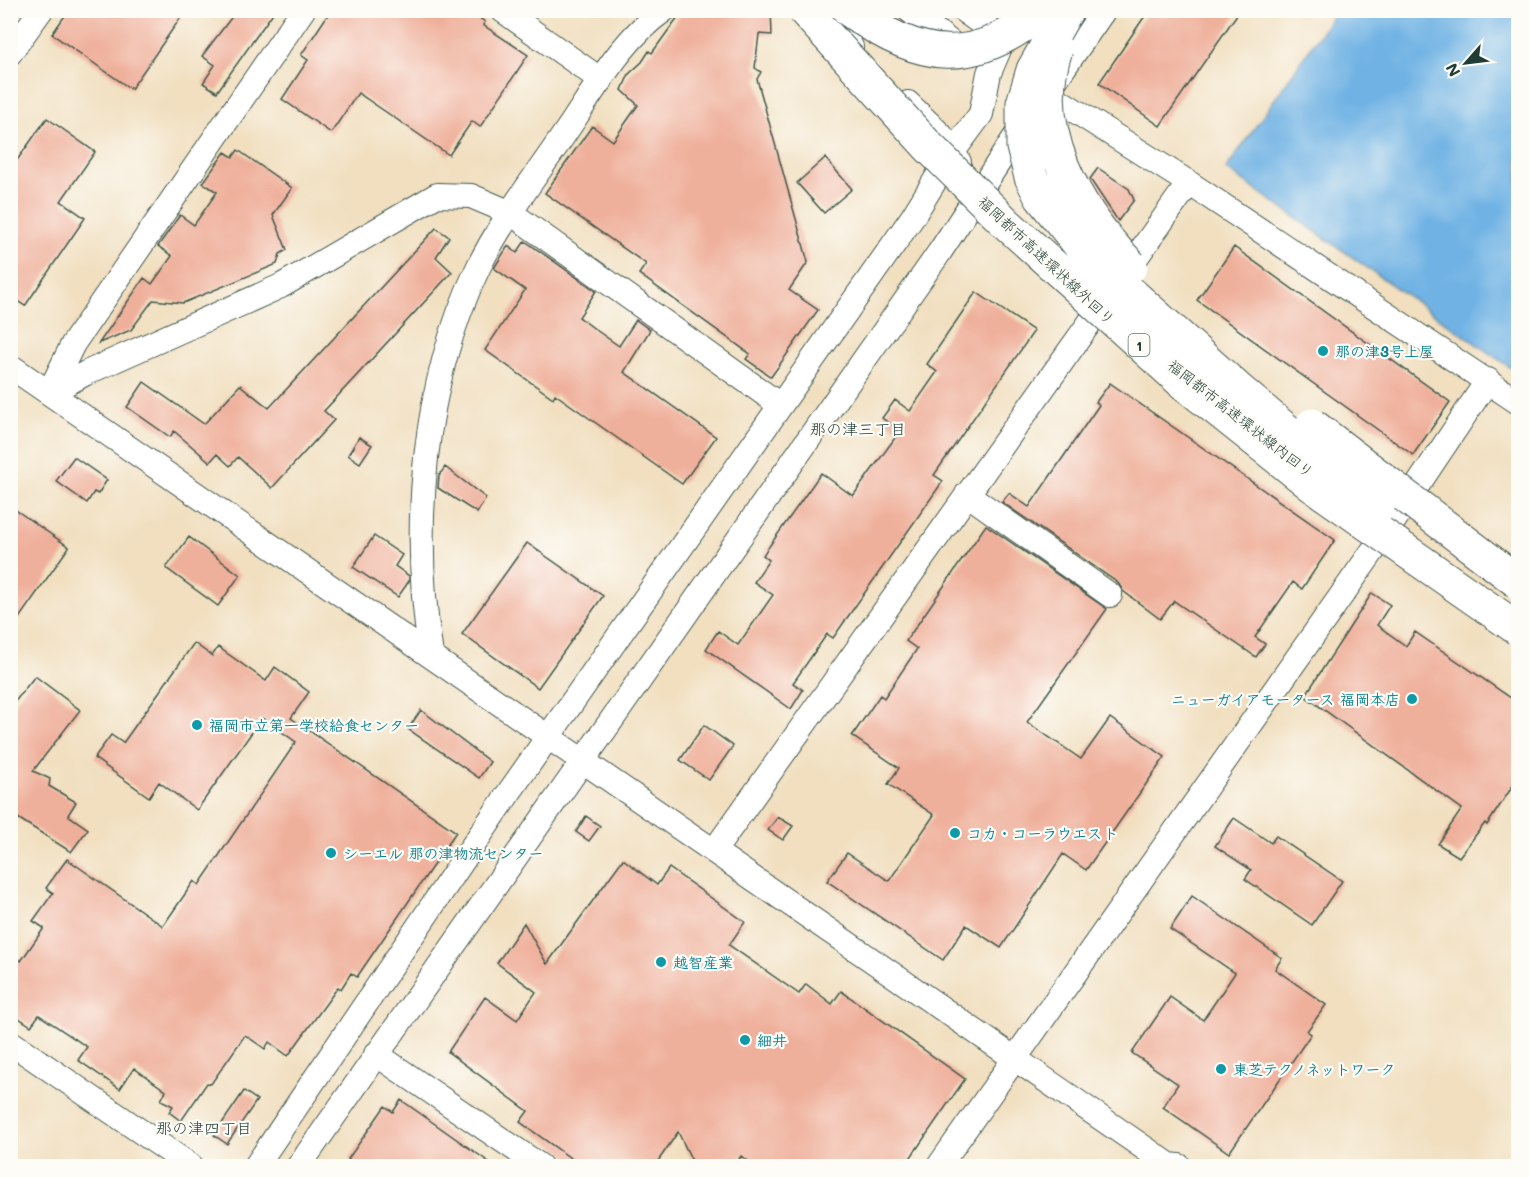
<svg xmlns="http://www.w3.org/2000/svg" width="1529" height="1177" viewBox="0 0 1529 1177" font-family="Mali,'Klee One',sans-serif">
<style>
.water{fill:#70b2e4;stroke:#48788c;stroke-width:1.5}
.building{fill:#efb09b}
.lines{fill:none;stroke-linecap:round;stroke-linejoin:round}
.minor-casing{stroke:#3e5549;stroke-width:26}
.minor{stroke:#fff;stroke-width:24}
.highway-bridge-casing{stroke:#3e5549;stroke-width:35;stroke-linecap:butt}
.highway-bridge{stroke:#fff;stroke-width:33}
.culture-dot{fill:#0f9aa8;stroke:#fdfcf7;stroke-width:2}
.labels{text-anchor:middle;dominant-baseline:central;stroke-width:4.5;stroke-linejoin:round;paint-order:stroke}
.shield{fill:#fdfcf7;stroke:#62766e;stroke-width:1.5}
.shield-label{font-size:14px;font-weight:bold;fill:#1f3d34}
.street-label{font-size:15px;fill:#1f3d34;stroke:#fdfcf7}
.culture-label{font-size:15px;font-weight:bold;fill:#0d838f;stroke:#fdfcf7;text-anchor:start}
.neighbourhood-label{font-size:16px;fill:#1f3d34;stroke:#fdfcf7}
</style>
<rect width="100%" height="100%" fill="#fdfcf7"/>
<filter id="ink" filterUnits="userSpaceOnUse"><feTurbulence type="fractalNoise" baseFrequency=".0167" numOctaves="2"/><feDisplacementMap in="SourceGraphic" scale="12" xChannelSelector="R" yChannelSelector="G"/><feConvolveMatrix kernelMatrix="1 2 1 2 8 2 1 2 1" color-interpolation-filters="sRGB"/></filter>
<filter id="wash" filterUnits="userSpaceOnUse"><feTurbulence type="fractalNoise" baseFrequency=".008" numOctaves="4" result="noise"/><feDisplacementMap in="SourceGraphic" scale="24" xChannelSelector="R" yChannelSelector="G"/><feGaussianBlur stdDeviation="1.35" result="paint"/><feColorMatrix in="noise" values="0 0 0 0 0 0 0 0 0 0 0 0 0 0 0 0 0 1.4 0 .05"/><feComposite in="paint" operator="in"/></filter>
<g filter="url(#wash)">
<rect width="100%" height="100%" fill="#f1dfc0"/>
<path class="water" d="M1336,11H1518V373L1226,169Z"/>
<g id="blocks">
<path class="building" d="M69,10H186L131,89L52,34Z
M237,10H275L217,92L203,83L215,65L202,56Z
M331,10H468L485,22L483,25L528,55L480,127L472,121L449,155L358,93L331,133L282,99L308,60L301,55Z
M683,10H771L772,35L759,34L755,68L761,72L757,79L808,262L789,290L818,310L771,377L746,359L750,354L639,274L646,264L545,193L592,126L613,141L638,105L622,90L629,74L642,62L649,51L652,53Z
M1149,10H1240L1160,126L1099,83Z
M47,118L95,152L61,201L85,218L25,306L10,296V170Z
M238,150L292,188L273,215L287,250L280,254L277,264L183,303L153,300L131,330L99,343L144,278L152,284L172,256L158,246L180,215L194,225L217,192L203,183L215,166L225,152L233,157Z
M825,158L852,189L824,213L797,183Z
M1098,168L1129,189L1134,200L1118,221L1090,179Z
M436,228L449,237L436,257L452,272L324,411L334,420L272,488L238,457L230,466L217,454L210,462L174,431L170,437L127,407L144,382L204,424L240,385L269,408Z
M525,241L596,291L579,317L596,330L619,346L636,320L650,330L624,372L716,437L682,484L555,394L553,398L485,350L525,290L494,268L508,246L517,253Z
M1234,247L1450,402L1413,455L1197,300Z
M976,292L1034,331L934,475L943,481L833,638L827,634L793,683L803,690L791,709L706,649L718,631L738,645L773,595L754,582L769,560L763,555L821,473L853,496L900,431L882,418L895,400L910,411L937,372L927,364Z
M1110,383L1335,540L1302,589L1293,582L1255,637L1265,644L1256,657L1174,601L1160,619L1123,591L1118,583L1002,502L1009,493L1029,507L1099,405L1096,402Z
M359,437L372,445L360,463L348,455Z
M74,457L107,480L98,494L94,492L87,503L56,481Z
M445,467L486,498L477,513L438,488L439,476Z
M10,506L69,547L10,631Z
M986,525L1107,609L1027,722L1081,759L1110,718L1165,757L1086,870L1063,854L1001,948L966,925L943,960L827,881L847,853L889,881L934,815L888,784L899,768L852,736L880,695L884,698L917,649L906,641Z
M374,536L402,555L395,566L409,576V581L398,597L353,567Z
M189,537L240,575L218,606L166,568Z
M527,543L603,596L538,688L462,634Z
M1372,593L1390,605L1377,625L1406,646L1415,632L1518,703V778L1487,825L1485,823L1459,857L1438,844L1462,809L1305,696Z
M194,643L212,656L218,647L266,681L275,667L309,692L291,718L456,832L357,977L351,973L341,989L338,987L288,1056L269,1042L265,1049L245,1035L211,1084L207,1083L181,1121L169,1112L173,1106L161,1100L166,1091L134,1068L120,1089L78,1060L87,1047L39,1015L31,1026L10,1012V954L21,961L44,928L33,921L53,893L46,888L67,859L163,926L194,881L199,885L296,742L262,718L197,810L159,782L149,797L94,758L111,735L123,743Z
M35,676L80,710L33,771L50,779L49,786L76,802L68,815L88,829L71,852L10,813V708Z
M421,710L490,762L479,778L408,729Z
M704,725L733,746L709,780L680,760Z
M586,816L600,826L589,841L576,832Z
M778,817L793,826L783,840L768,830Z
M1234,818L1271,843L1276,836L1342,881L1312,925L1245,879L1251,870L1215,846Z
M623,859L657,885L669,868L745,922L729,945L799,994L806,984L832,1004L841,991L965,1079L904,1167H757L741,1156L734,1167H695L678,1132L654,1167H583L520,1122L528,1111L448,1052L485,997L517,1020L536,992L497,963L524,923L547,964Z
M1192,896L1282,958L1275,969L1326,1005L1307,1031L1311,1034L1229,1153L1163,1107L1178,1084L1132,1053L1170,997L1203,1020L1235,973L1170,929Z
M244,1091L257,1100L227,1144L214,1135Z
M401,1100L496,1167H359L348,1159L385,1106L393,1112Z"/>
</g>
</g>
<g filter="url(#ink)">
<use href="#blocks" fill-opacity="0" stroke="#3e5549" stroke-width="1.5"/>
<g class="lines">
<defs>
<path id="minor" d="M303,10L73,344L49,393L86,373L281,286L437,195L471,196L511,213L780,405
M502,10L601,80
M829,10L851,47
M909,10L964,53
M963,10L1003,39
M10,53L41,10
M1052,85L1104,10
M1047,93L1189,183L1518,402
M908,103L941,135L959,162
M10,366L1169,1165L1179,1166
M967,494L1110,595
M431,655C411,528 422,385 478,268C502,219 537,175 567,130C595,89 622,39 664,10
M714,851L1189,183
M10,1042L191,1166
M376,1054L540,1166
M256,1166L510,791L912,218L952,153L981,114L989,73L1007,31
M299,1166L939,253L1025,122
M939,1166L1389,528L1488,380"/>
</defs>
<use href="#minor" class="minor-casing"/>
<use href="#minor" class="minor"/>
<defs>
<path id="highway-bridge" d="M804,10L928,146L1007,224L1181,381L1313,486L1518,629
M849,10C919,61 974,69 1043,10
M1067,10L1033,70L1023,103V147L1031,177L1041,197L1086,253L1238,389L1378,508
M1056,49C1029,131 1077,210 1131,266
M1312,425L1518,582"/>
</defs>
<use href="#highway-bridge" class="highway-bridge-casing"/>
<use href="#highway-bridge" class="highway-bridge"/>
</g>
</g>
<g class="culture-dot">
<circle cx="1323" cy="351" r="6"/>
<circle cx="1412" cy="699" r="6"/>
<circle cx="197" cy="725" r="6"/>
<circle cx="955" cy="833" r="6"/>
<circle cx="331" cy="853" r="6"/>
<circle cx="661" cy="962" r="6"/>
<circle cx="745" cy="1040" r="6"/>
<circle cx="1221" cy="1069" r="6"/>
</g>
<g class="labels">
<rect class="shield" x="1128.5" y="334" width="21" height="22" rx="4.5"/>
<g class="shield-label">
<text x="1139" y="345">1</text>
</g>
<g class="street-label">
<text transform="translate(1047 260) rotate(43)">福岡都市高速環状線外回り</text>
<text transform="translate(1241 418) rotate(38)">福岡都市高速環状線内回り</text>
</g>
<g class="culture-label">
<text x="1335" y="351">那の津3号上屋</text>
<text x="1400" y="699" text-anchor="end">ニューガイアモータース 福岡本店</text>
<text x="209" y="725">福岡市立第一学校給食センター</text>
<text x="967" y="833">コカ・コーラウエスト</text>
<text x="343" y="853">シーエル 那の津物流センター</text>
<text x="673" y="962">越智産業</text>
<text x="757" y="1040">細井</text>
<text x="1233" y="1069">東芝テクノネットワーク</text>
</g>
<g class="neighbourhood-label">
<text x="858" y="428">那の津三丁目</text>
<text x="204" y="1127">那の津四丁目</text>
</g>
</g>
<rect width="1529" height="1177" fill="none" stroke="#fdfcf7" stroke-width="36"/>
<g transform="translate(1466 63) rotate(242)" stroke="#fdfcf7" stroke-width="4.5" paint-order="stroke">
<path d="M0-4.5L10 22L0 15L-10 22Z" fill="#1f3d34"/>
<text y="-9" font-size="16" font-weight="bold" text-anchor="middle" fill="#1f3d34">N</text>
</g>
</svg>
